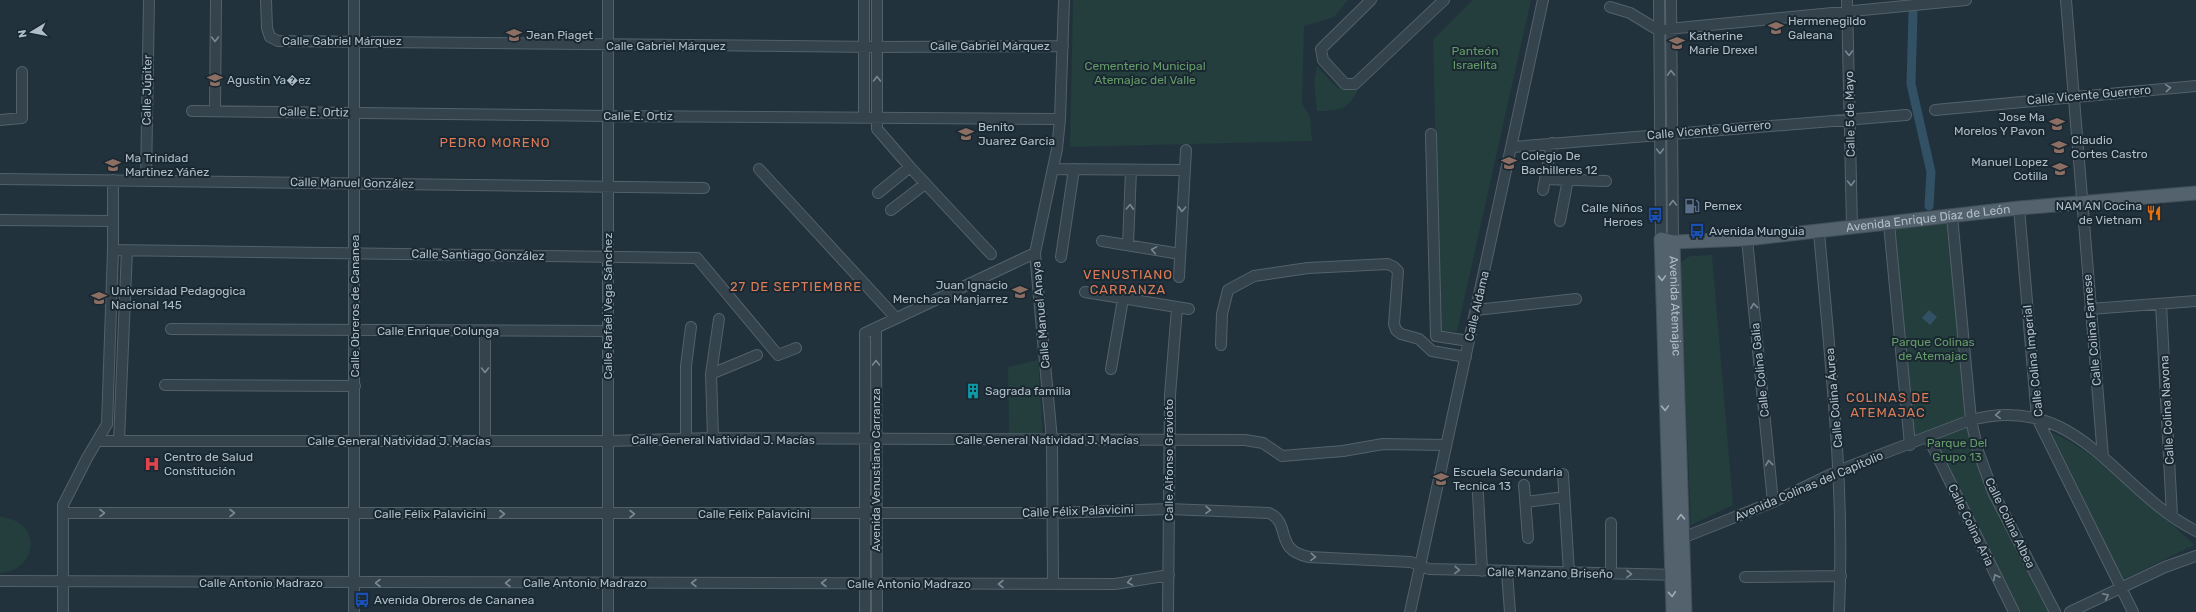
<svg xmlns="http://www.w3.org/2000/svg" width="2196" height="612" viewBox="0 0 2196 612" font-family="Rubik,sans-serif">
<style>
.green{fill:#233e3c}
.water{fill:#335165}
.lines{fill:none;stroke-linecap:round;stroke-linejoin:round}
.canal{stroke:#335165;stroke-width:9}
.minor-casing{stroke:#53616b;stroke-width:12}
.major-casing{stroke:#414f59;stroke-width:15}
.minor{stroke:#35434d;stroke-width:10}
.major{stroke:#53626d;stroke-width:13}
.oneway{stroke:#798791}
.oneway2{stroke:#9dacb7}
.labels{text-anchor:middle;dominant-baseline:central;stroke-width:4;stroke-linejoin:round;paint-order:stroke}
.poi-label{font-size:12px;fill:#b0bec9;stroke:#1a2831;text-anchor:start}
.street-label{font-size:12px;fill:#b0bec9;stroke:#1a2831}
.park-label{font-size:12px;fill:#659b68;stroke:#1a2831}
.neighbourhood-label{font-size:13px;letter-spacing:1px;fill:#db7b58;stroke:#1a2831}
</style>
<rect width="100%" height="100%" fill="#21323d"/>
<path class="green" d="M1073,0H1348L1334,17L1304,26L1302,104L1310,116L1312,141L1070,147Z
M1473,0H1531L1457,331L1440,332L1433,40Z
M1666,28L1667,126L1663,123L1662,31Z
M1317,66L1338,89L1343,84L1359,87C1350,110 1339,111 1317,111L1314,81Z
M1667,135L1672,139L1669,235L1665,233L1663,140Z
M1949,221L1967,416L1914,438L1894,226Z
M1712,255L1733,505L1691,525L1680,263L1690,256Z
M1038,360L1043,436L1009,435L1008,367Z
M1968,428L2053,612H2018L1934,439Z
M2051,432C2088,448 2120,480 2150,506C2165,519 2180,530 2194,545L2122,580Z
M0,517C40,519 41,568 2,573H0Z"/>
<path class="water" d="M1929,310L1937,317L1930,325L1922,318Z"/>
<g class="lines">
<path class="canal" d="M1913,13L1911,84L1931,172L1929,206"/>
<defs>
<path id="minor" d="M266,0L267,28L270,37L278,41L877,47L1063,46
M608,0V612
M877,0V129L910,167L991,254
M1371,0L1321,49L1323,60L1345,84H1355L1444,0
M1659,0L1661,239
M1671,0L1673,242
M1847,0L1852,227
M2066,0L2103,457
M1610,7L1630,13L1658,30L1966,0
M1935,110L2196,86
M192,111L608,116L1060,119
M215,111L216,0
M864,117V0
M0,120L22,118V72
M1431,134L1436,336L1469,341
M1513,147L1906,115
M759,169L896,318
M1053,169L1184,170
M0,179L704,188
M1545,179L1606,181
M146,180L149,0
M1543,190L1552,143
M878,193L910,167
M2019,208L2037,418L2133,612
M891,210L925,184
M1952,216L1971,420L1978,451L1993,492L2055,612
M0,220L113,221
M1560,221L1568,179
M1889,224L1910,445
M1819,232C1830,359 1845,485 1839,612
M1747,239L1773,502
M1102,241L1180,254
M1128,245L1131,170
M113,250L697,258L778,355L796,348
M1061,257L1074,169
M1179,277L1186,150
M1085,292L1189,309
M2161,304L2172,516
M2090,309L2196,301
M1476,310L1576,299
M876,328L877,612
M171,329L608,331
M1221,345L1222,314L1228,290L1254,276L1308,268L1388,264L1394,267L1398,271L1394,324L1396,330L1401,334L1419,339L1432,351L1466,357
M1111,369L1123,299
M711,374L757,355
M165,385L355,386
M1928,437L2014,612
M713,438L711,374L719,319
M686,439V366L691,327
M485,440V331
M98,441H608L713,438L1245,440L1263,443L1282,456L1343,451L1383,444L1446,445
M119,441L127,250
M1563,474L1569,573
M1524,485L1528,538
M1478,494L1482,571
M1526,502L1564,497
M63,513H1052L1169,509L1269,513C1292,523 1273,550 1309,557L1411,562L1429,569L1678,575
M1611,523V574
M1677,540L1773,502L1840,470L1971,420C2079,391 2115,490 2196,531
M1507,572L1510,612
M1745,577L1841,576
M0,581L1115,584L1169,575
M1053,584L1052,440L1035,253L1057,149L1060,119L1064,0
M63,612V505L87,458L107,424L113,250V180
M354,612V0
M865,612V333L1035,253
M1168,612L1170,395L1177,308
M1410,612L1543,0
M2070,612L2165,567L2196,556"/>
<g id="major">
<path id="s1" d="M1673,242L1685,612"/>
<path id="s2" d="M1673,612L1661,239L1673,242L1747,239L2019,208L2196,193"/>
</g>
</defs>
<use href="#minor" class="minor-casing"/>
<use href="#major" class="major-casing"/>
<use href="#minor" class="minor"/>
<use href="#major" class="major"/>
</g>
<defs><path id="oneway-chevron" d="M-2-3.5L2.5 0L-2 3.5" fill="none" stroke-width="1.6" stroke-linecap="round" stroke-linejoin="round"/></defs>
<g class="oneway">
<use href="#oneway-chevron" transform="translate(215 39) rotate(90)"/>
<use href="#oneway-chevron" transform="translate(1849 53) rotate(89)"/>
<use href="#oneway-chevron" transform="translate(1671 73) rotate(-91)"/>
<use href="#oneway-chevron" transform="translate(877 79) rotate(-90)"/>
<use href="#oneway-chevron" transform="translate(2168 88) rotate(-5)"/>
<use href="#oneway-chevron" transform="translate(1660 151) rotate(89)"/>
<use href="#oneway-chevron" transform="translate(1851 183) rotate(89)"/>
<use href="#oneway-chevron" transform="translate(1673 203) rotate(-91)"/>
<use href="#oneway-chevron" transform="translate(1130 207) rotate(-87)"/>
<use href="#oneway-chevron" transform="translate(1182 209) rotate(93)"/>
<use href="#oneway-chevron" transform="translate(1154 250) rotate(-170)"/>
<use href="#oneway-chevron" transform="translate(1754 306) rotate(-96)"/>
<use href="#oneway-chevron" transform="translate(876 363) rotate(-90)"/>
<use href="#oneway-chevron" transform="translate(485 370) rotate(90)"/>
<use href="#oneway-chevron" transform="translate(1998 415) rotate(176)"/>
<use href="#oneway-chevron" transform="translate(1769 463) rotate(-96)"/>
<use href="#oneway-chevron" transform="translate(1208 510) rotate(2)"/>
<use href="#oneway-chevron" transform="translate(102 513)"/>
<use href="#oneway-chevron" transform="translate(232 513)"/>
<use href="#oneway-chevron" transform="translate(502 514)"/>
<use href="#oneway-chevron" transform="translate(632 514)"/>
<use href="#oneway-chevron" transform="translate(1313 557) rotate(4)"/>
<use href="#oneway-chevron" transform="translate(1457 570) rotate(2)"/>
<use href="#oneway-chevron" transform="translate(1629 574) rotate(1)"/>
<use href="#oneway-chevron" transform="translate(1996 577) rotate(-116)"/>
<use href="#oneway-chevron" transform="translate(1130 582) rotate(170)"/>
<use href="#oneway-chevron" transform="translate(378 583) rotate(-180)"/>
<use href="#oneway-chevron" transform="translate(508 583) rotate(-180)"/>
<use href="#oneway-chevron" transform="translate(694 583) rotate(-180)"/>
<use href="#oneway-chevron" transform="translate(824 583) rotate(-180)"/>
<use href="#oneway-chevron" transform="translate(1001 584) rotate(-180)"/>
<use href="#oneway-chevron" transform="translate(2106 596) rotate(-25)"/>
</g>
<g class="oneway2">
<use href="#oneway-chevron" transform="translate(1662 278) rotate(88)"/>
<use href="#oneway-chevron" transform="translate(1665 408) rotate(88)"/>
<use href="#oneway-chevron" transform="translate(1681 517) rotate(-92)"/>
<use href="#oneway-chevron" transform="translate(1672 594) rotate(86)"/>
</g>
<defs>
<symbol id="school-bare" viewBox="-9 -9 18 18"><path d="M0-5L7-2L0 1L-7-2ZM-4 1L0 2.5L4 1V4Q0 6-4 4Z" fill="#8d6e63" stroke="#1a2831" stroke-width="2.5" paint-order="stroke"/></symbol>
<symbol id="university-bare" viewBox="-9 -9 18 18"><path d="M0-5L7-2L0 1L-7-2ZM-4 1L0 2.5L4 1V4Q0 6-4 4Z" fill="#8d6e63" stroke="#1a2831" stroke-width="2.5" paint-order="stroke"/></symbol>
<symbol id="fuel-bare" viewBox="-9 -9 18 18"><path d="M-5.5-6h7V0h2V4h1.3V-2.5L3-4.5l.8-.8L6-3V5H2.5V1h-1V6h-7ZM-4.2-4.7v3.2H.2V-4.7Z" fill="#5c6f8a" stroke="#1a2831" stroke-width="2.5" paint-order="stroke"/></symbol>
<symbol id="restaurant-bare" viewBox="-9 -9 18 18"><path d="M-5-6h1v4h1v-4h1v4h1v-4h1v5L-1.5 .5V6h-2V.5L-5-1ZM5-6V6H3V1.5H1.5Q1.5-4 5-6Z" fill="#e8710a" stroke="#1a2831" stroke-width="2.5" paint-order="stroke"/></symbol>
<symbol id="bus-bare" viewBox="-9 -9 18 18"><path d="M-5-6H5V4H4V6H2V4H-2V6H-4V4H-5ZM-3.5-4V0h7V-4ZM-3.5 1.2v1.5H-2V1.2ZM2 1.2v1.5H3.5V1.2Z" fill="#1a4fb4" stroke="#1a2831" stroke-width="2.5" paint-order="stroke"/></symbol>
<symbol id="building-bare" viewBox="-9 -9 18 18"><path d="M-4-6H4V6H1V3H-1V6H-4ZM-2.5-4.3h1.7v1.8h-1.7ZM.8-4.3h1.7v1.8H.8ZM-2.5-1h1.7V.8h-1.7ZM.8-1h1.7V.8H.8Z" fill="#0f9aa8" stroke="#1a2831" stroke-width="2.5" paint-order="stroke"/></symbol>
<symbol id="hospital-bare" viewBox="-9 -9 18 18"><path d="M-5-5h3v3.5h4V-5h3V5h-3V1.5h-4V5h-3Z" fill="#e0444e" stroke="#1a2831" stroke-width="2.5" paint-order="stroke"/></symbol>
</defs>
<g fill-rule="evenodd">
<use href="#school-bare" x="1765" y="17" width="22" height="22"/>
<use href="#school-bare" x="503" y="24" width="22" height="22"/>
<use href="#school-bare" x="1666" y="32" width="22" height="22"/>
<use href="#school-bare" x="204" y="69" width="22" height="22"/>
<use href="#school-bare" x="2046" y="113" width="22" height="22"/>
<use href="#school-bare" x="955" y="123" width="22" height="22"/>
<use href="#school-bare" x="2048" y="136" width="22" height="22"/>
<use href="#university-bare" x="1498" y="152" width="22" height="22"/>
<use href="#school-bare" x="102" y="154" width="22" height="22"/>
<use href="#school-bare" x="2049" y="158" width="22" height="22"/>
<use href="#fuel-bare" x="1681" y="195" width="22" height="22"/>
<use href="#restaurant-bare" x="2143" y="202" width="22" height="22"/>
<use href="#bus-bare" x="1644" y="204" width="22" height="22"/>
<use href="#bus-bare" x="1686" y="220" width="22" height="22"/>
<use href="#school-bare" x="1009" y="281" width="22" height="22"/>
<use href="#university-bare" x="88" y="287" width="22" height="22"/>
<use href="#building-bare" x="962" y="380" width="22" height="22"/>
<use href="#hospital-bare" x="141" y="453" width="22" height="22"/>
<use href="#school-bare" x="1430" y="468" width="22" height="22"/>
<use href="#bus-bare" x="351" y="589" width="22" height="22"/>
</g>
<g class="labels">
<g class="poi-label">
<text x="1788" y="21">Hermenegildo<tspan x="1788" dy="14">Galeana</tspan></text>
<text x="526" y="35">Jean Piaget</text>
<text x="1689" y="36">Katherine<tspan x="1689" dy="14">Marie Drexel</tspan></text>
<text x="227" y="80">Agustin Ya�ez</text>
<text x="2045" y="117" text-anchor="end">Jose Ma<tspan x="2045" dy="14">Morelos Y Pavon</tspan></text>
<text x="978" y="127">Benito<tspan x="978" dy="14">Juarez Garcia</tspan></text>
<text x="2071" y="140">Claudio<tspan x="2071" dy="14">Cortes Castro</tspan></text>
<text x="1521" y="156">Colegio De<tspan x="1521" dy="14">Bachilleres 12</tspan></text>
<text x="125" y="158">Ma Trinidad<tspan x="125" dy="14">Martinez Yáñez</tspan></text>
<text x="2048" y="162" text-anchor="end">Manuel Lopez<tspan x="2048" dy="14">Cotilla</tspan></text>
<text x="1704" y="206">Pemex</text>
<text x="2142" y="206" text-anchor="end">NAM AN Cocina<tspan x="2142" dy="14">de Vietnam</tspan></text>
<text x="1643" y="208" text-anchor="end">Calle Niños<tspan x="1643" dy="14">Heroes</tspan></text>
<text x="1709" y="231">Avenida Munguia</text>
<text x="1008" y="285" text-anchor="end">Juan Ignacio<tspan x="1008" dy="14">Menchaca Manjarrez</tspan></text>
<text x="111" y="291">Universidad Pedagogica<tspan x="111" dy="14">Nacional 145</tspan></text>
<text x="985" y="391">Sagrada familia</text>
<text x="164" y="457">Centro de Salud<tspan x="164" dy="14">Constitución</tspan></text>
<text x="1453" y="472">Escuela Secundaria<tspan x="1453" dy="14">Tecnica 13</tspan></text>
<text x="374" y="600">Avenida Obreros de Cananea</text>
</g>
<g class="street-label">
<text x="342" y="41">Calle Gabriel Márquez</text>
<text x="666" y="46">Calle Gabriel Márquez</text>
<text x="990" y="46">Calle Gabriel Márquez</text>
<text transform="translate(147 90) rotate(-89)">Calle Júpiter</text>
<text transform="translate(2089 95) rotate(-5)">Calle Vicente Guerrero</text>
<text transform="translate(314 112) rotate(1)">Calle E. Ortiz</text>
<text transform="translate(1850 114) rotate(-91)">Calle 5 de Mayo</text>
<text x="638" y="116">Calle E. Ortiz</text>
<text transform="translate(1709 130) rotate(-5)">Calle Vicente Guerrero</text>
<text transform="translate(352 183) rotate(1)">Calle Manuel González</text>
<text stroke="none"><textPath href="#s2" startOffset="642">Avenida Enrique Díaz de León</textPath></text>
<text transform="translate(478 255) rotate(1)">Calle Santiago González</text>
<text transform="translate(355 306) rotate(-90)">Calle Obreros de Cananea</text>
<text transform="translate(608 306) rotate(-90)">Calle Rafaél Vega Sánchez</text>
<text transform="translate(1477 306) rotate(-77)">Calle Aldama</text>
<text stroke="none"><textPath href="#s1" startOffset="64">Avenida Atemajac</textPath></text>
<text transform="translate(1041 315) rotate(-95)">Calle Manuel Anaya</text>
<text transform="translate(2092 330) rotate(-95)">Calle Colina Farnese</text>
<text x="438" y="331">Calle Enrique Colunga</text>
<text transform="translate(2033 361) rotate(-96)">Calle Colina Imperial</text>
<text transform="translate(1760 370) rotate(-96)">Calle Colina Galia</text>
<text transform="translate(1834 398) rotate(-95)">Calle Colina Áurea</text>
<text transform="translate(2167 410) rotate(-93)">Calle Colina Navona</text>
<text x="723" y="440">Calle General Natividad J. Macías</text>
<text x="1047" y="440">Calle General Natividad J. Macías</text>
<text x="399" y="441">Calle General Natividad J. Macías</text>
<text transform="translate(1169 460) rotate(-90)">Calle Alfonso Gravioto</text>
<text transform="translate(876 470) rotate(-90)">Avenida Venustiano Carranza</text>
<text transform="translate(1809 486) rotate(-23)">Avenida Colinas del Capitolio</text>
<text transform="translate(1078 511) rotate(-2)">Calle Félix Palavicini</text>
<text x="430" y="514">Calle Félix Palavicini</text>
<text x="754" y="514">Calle Félix Palavicini</text>
<text transform="translate(2010 523) rotate(64)">Calle Colina Albea</text>
<text transform="translate(1971 525) rotate(64)">Calle Colina Aria</text>
<text transform="translate(1550 573) rotate(1)">Calle Manzano Briseño</text>
<text x="261" y="583">Calle Antonio Madrazo</text>
<text x="585" y="583">Calle Antonio Madrazo</text>
<text x="909" y="584">Calle Antonio Madrazo</text>
</g>
<g class="park-label">
<text x="1475" y="51">Panteón<tspan x="1475" dy="14">Israelita</tspan></text>
<text x="1145" y="66">Cementerio Municipal<tspan x="1145" dy="14">Atemajac del Valle</tspan></text>
<text x="1933" y="342">Parque Colinas<tspan x="1933" dy="14">de Atemajac</tspan></text>
<text x="1957" y="443">Parque Del<tspan x="1957" dy="14">Grupo 13</tspan></text>
</g>
<g class="neighbourhood-label">
<text x="495" y="142">PEDRO MORENO</text>
<text x="1128" y="274">VENUSTIANO<tspan x="1128" dy="15">CARRANZA</tspan></text>
<text x="796" y="286">27 DE SEPTIEMBRE</text>
<text x="1888" y="397">COLINAS DE<tspan x="1888" dy="15">ATEMAJAC</tspan></text>
</g>
</g>
<g transform="translate(32 32) rotate(260)" stroke="#1a2831" stroke-width="3" paint-order="stroke">
<path d="M0-3L7 15L0 10L-7 15Z" fill="#b0bec9"/>
<text y="-6" font-size="11" font-weight="bold" text-anchor="middle" fill="#b0bec9">N</text>
</g>
</svg>
